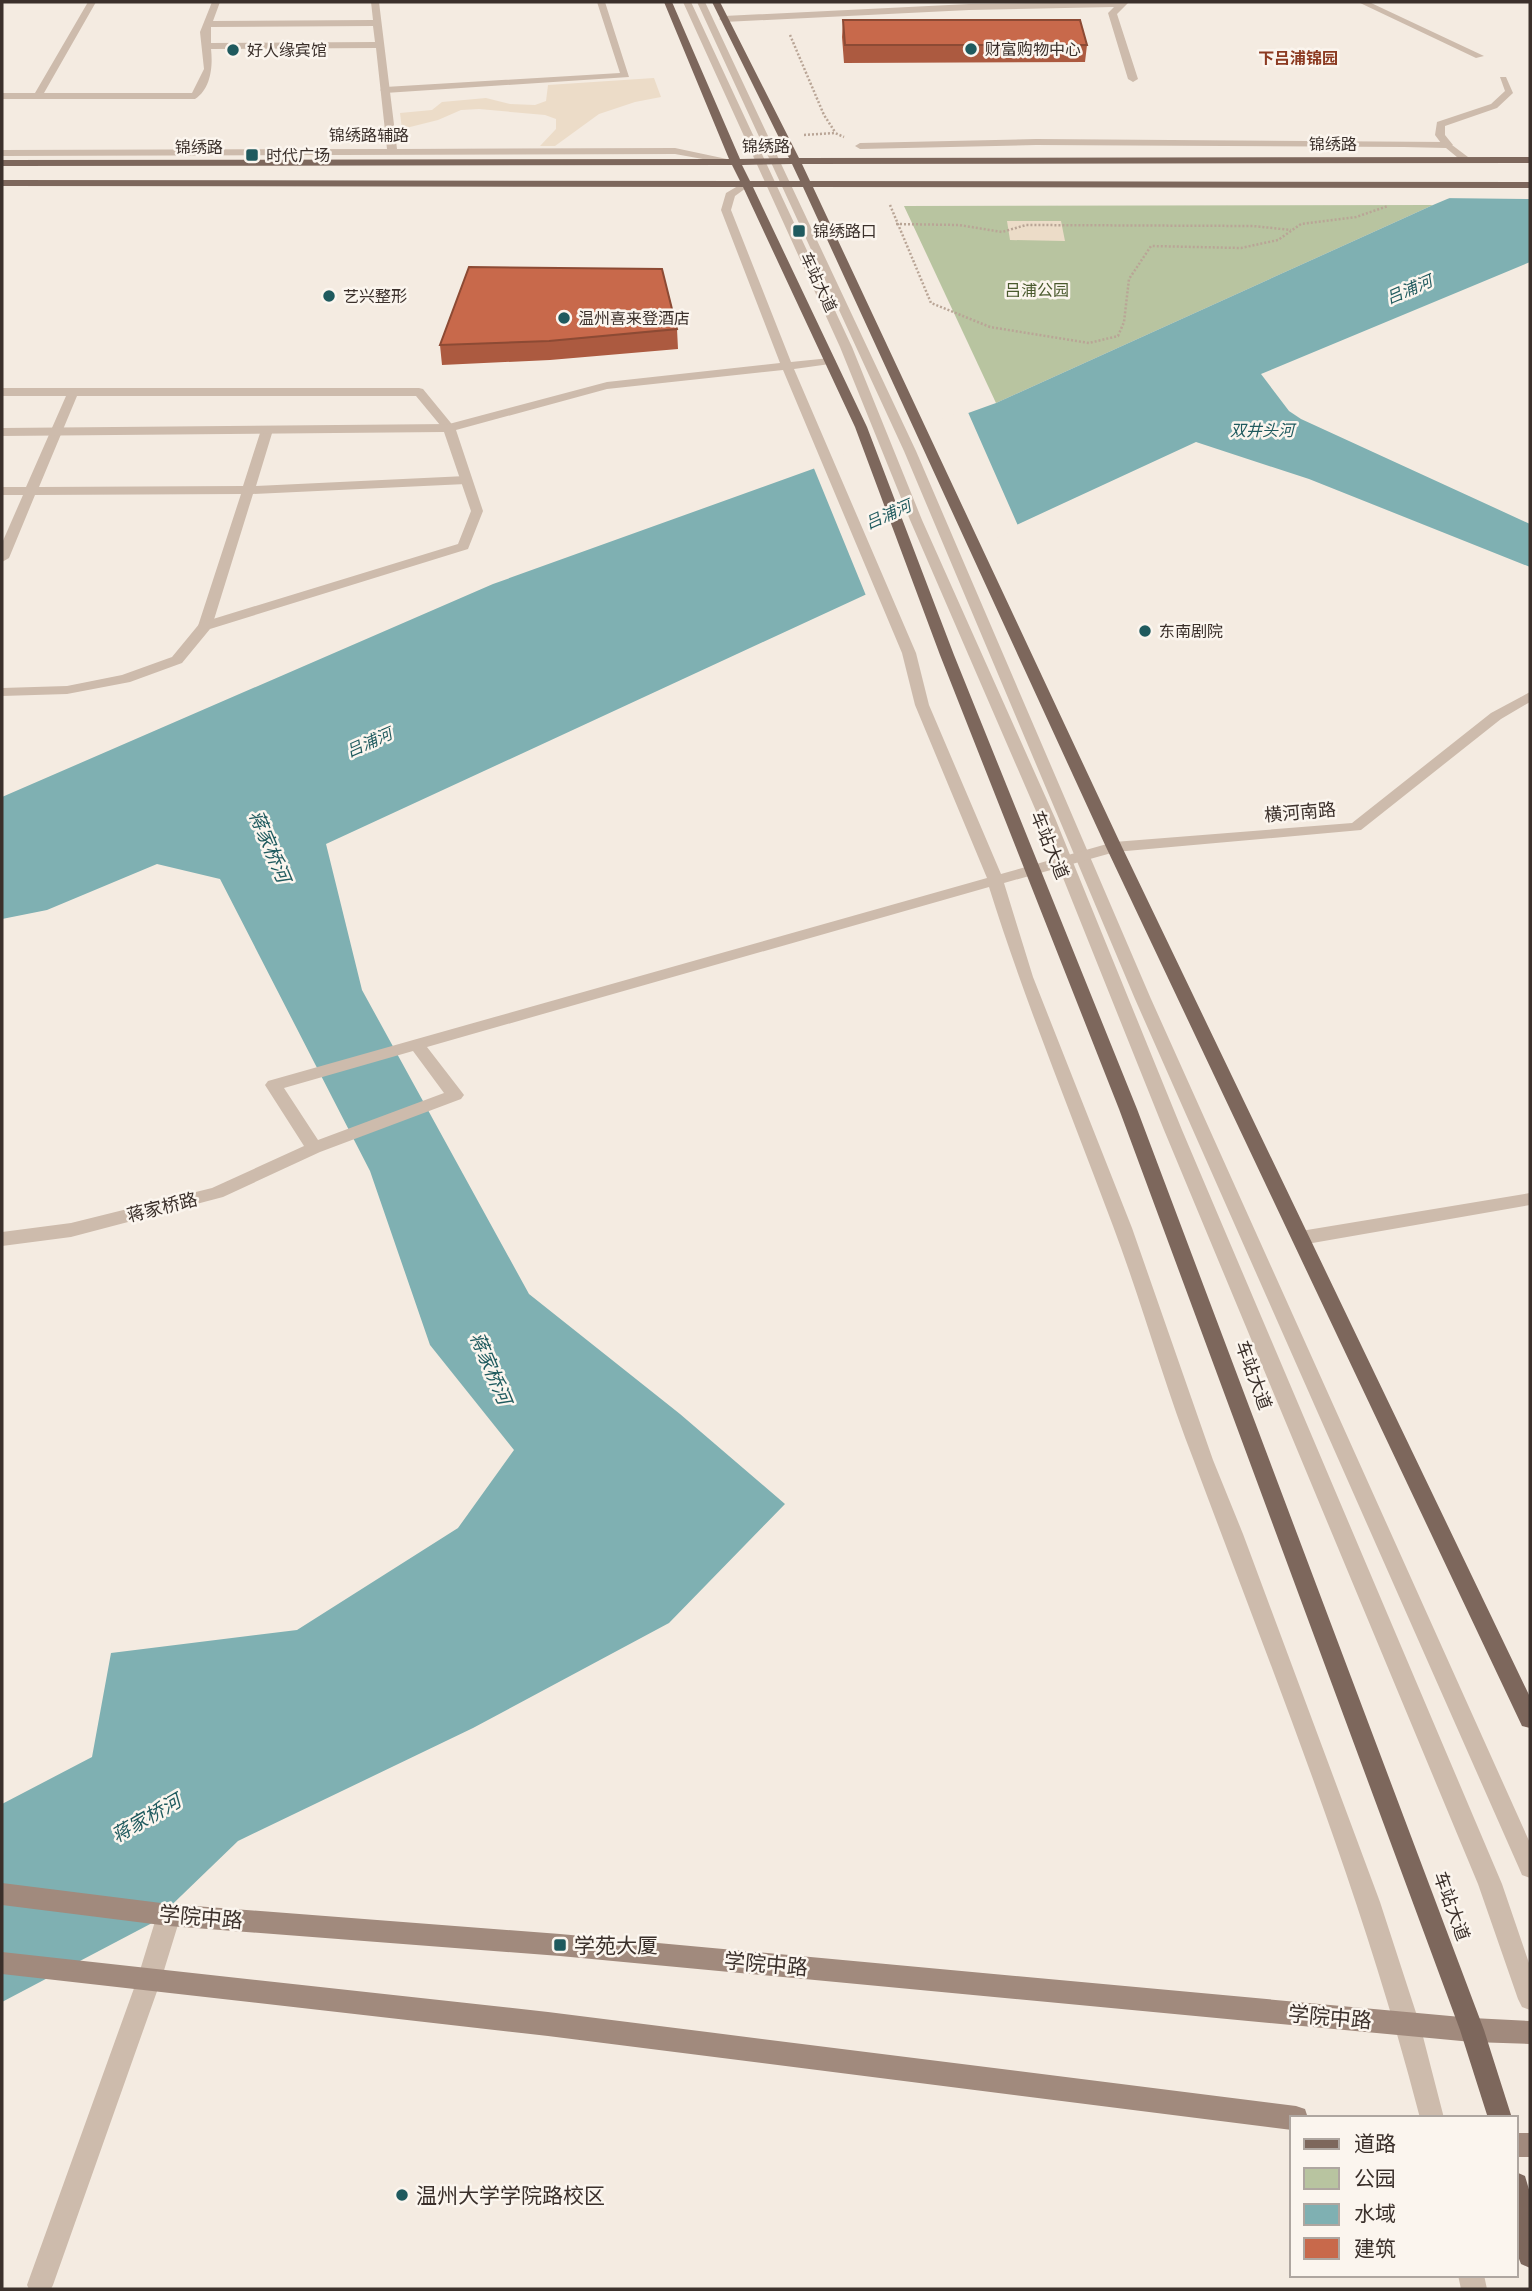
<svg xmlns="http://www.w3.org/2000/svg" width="1532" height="2291" viewBox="0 0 1532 2291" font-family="'PT Sans Narrow','Noto Sans SC',sans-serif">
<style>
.green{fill:#b8c4a0}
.plaza{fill:#ecdcc8}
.water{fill:#7fb0b2}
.pier{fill:#f4ebe1}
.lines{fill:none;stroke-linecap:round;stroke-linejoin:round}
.path{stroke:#b9a596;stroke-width:2.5;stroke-dasharray:2 2;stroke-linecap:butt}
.lane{fill:#cdbbac;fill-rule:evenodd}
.street{fill:#cdbbac;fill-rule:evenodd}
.secondary{fill:#a18a7d;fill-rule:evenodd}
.primary{fill:#7d675c;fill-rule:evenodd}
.wall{fill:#ac5a40}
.building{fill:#c8694b;stroke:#8c4a34;stroke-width:2}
.poi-dot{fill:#1f5a5e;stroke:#fbf5ee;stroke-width:2.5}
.labels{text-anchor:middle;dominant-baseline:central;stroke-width:5;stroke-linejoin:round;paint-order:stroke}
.far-poi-label{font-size:16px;fill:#3b302b;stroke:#fbf5ee;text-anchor:start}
.far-neighbourhood-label{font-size:16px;font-weight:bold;fill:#8c3b22;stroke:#fbf5ee}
.far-street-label{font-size:16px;fill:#3b302b;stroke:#fbf5ee}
.far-water-label{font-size:16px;font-style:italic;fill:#1f5a5e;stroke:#fbf5ee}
.far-park-label{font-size:16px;fill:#4a5a2e;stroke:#fbf5ee}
.street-label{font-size:18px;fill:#3b302b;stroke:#fbf5ee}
.water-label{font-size:19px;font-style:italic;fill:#1f5a5e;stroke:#fbf5ee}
.near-street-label{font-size:21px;fill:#3b302b;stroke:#fbf5ee}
.near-poi-label{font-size:21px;fill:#3b302b;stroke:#fbf5ee;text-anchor:start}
</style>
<rect width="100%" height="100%" fill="#f4ebe1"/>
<path class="green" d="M1433,205L996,403L904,206Z"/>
<path class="plaza" d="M654,78L661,97L635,102L599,114L555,146H540L556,129V119L545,115L479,109L461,110L438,120L402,129L400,113L432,110L442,102L486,98L510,104L535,105L546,101L548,85Z
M1007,221H1061L1065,241L1010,240Z"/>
<path class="water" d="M1530,164V262L1261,374L1289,411L1301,419L1530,524V567L1309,479L1196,442L326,844L362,990L529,1294L680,1414L785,1504L669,1623L473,1728L238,1841L154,1922L2,2002V1804L92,1757L111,1653L297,1630L458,1528L514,1450L430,1345L370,1171L220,879L157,864L47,910L2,919V797L493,584L996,403L1433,205Z"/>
<path class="pier" d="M1530,161V199L1439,198Z
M967,410L1019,528L867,598L813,466Z"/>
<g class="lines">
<path class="path" d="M790,35L824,115L835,132
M804,135L835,133L844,137
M890,205L931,303L990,327L1089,343L1118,336L1124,322L1129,279L1151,246L1241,248L1278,240L1301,224L1356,217L1388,206
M896,224L959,225L1002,232L1026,225L1253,226L1291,230"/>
<path class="lane" d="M597,2H605L629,77L385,93L380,90L385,87L620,73Z
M683,2H691L852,347L922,520L1055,818L1182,1130L1502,1884L1530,1966V2010L1522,2007L1518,1999L1478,1884L1164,1130L1039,818L910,520L840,347Z
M697,2H705L916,451L1151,999L1530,1843V1878L1522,1875L1519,1868L1135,999L904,451Z
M1129,2L1117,14L1138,79L1133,82L1128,79L1108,13L1114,7L969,10L724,22L719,19L724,16L969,4Z
M1358,2H1369L1484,56L1476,58Z
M1500,77H1506L1513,93L1497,108L1445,126V135L1453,145L1444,147L1435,135L1437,122L1491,104L1505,91Z
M2,388H419L423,389L455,428L445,431L416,396H77L39,487L243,486L261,430L267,426L273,430L256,486L466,476L472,480L466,484L253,494L212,626L205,630L198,626L241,494L35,495L9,558L2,562V543L23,495H2V487H26L66,396H2Z
M1530,1193V1205L1301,1245L1295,1243L1292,1238L1295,1233L1301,1231Z
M169,1904L177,1907L181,1915L161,1980L53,2285L51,2289H29L27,2285L137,1980L157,1915L161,1907Z"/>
<path class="street" d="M88,2H96L44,93H192L204,69L200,32L212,2H220L213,21L373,20L371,2H379L397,149L675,148L741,162L736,165L675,154L2,156V150L387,149L376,48L211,49C213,66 211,89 195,99H2V93H35ZM373,26L375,42L211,43V27Z
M1036,139L1448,142L1472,160L1463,162L1446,148L1404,147L1036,145L860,149L855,146L860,143Z
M748,180L753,183L735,196L731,210L791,362L830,358L836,361L830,364L794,369L916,653L929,705L1001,874L1114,842L1352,823L1491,713L1530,692V702L1501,719L1361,830L1115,852L1004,883L1033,977L1132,1228L1213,1460L1243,1534L1380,1902L1420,2025L1444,2118H1420C1362,1893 1275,1678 1194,1461C1164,1384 1142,1303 1113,1226C1071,1113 1025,1002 989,887L427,1047L461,1091L464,1095L461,1099L320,1152L223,1197L71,1237L2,1246V1232L71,1223L212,1188L304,1146L265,1085L268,1081L987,878L915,705L902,653L783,370L607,389L456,430L483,511L468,549L210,629L182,663L130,682L67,694L2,696V688L67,686L122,675L172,657L200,623L458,544L471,511L444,432L2,436V428L449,424L607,382L780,363L721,210L726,193ZM413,1051L444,1093L318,1140L284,1088Z
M1458,2275H1484L1487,2289H1461Z"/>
<path class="secondary" d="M2,1883L169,1904L560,1934L1472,2018L1530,2021V2044L1472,2042L560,1956L169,1926L2,1905Z
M2,1952L548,2012L1296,2106L1305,2109L1308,2118H1292V2130L548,2036L2,1974Z
M1516,2133H1530V2157H1516Z"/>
<path class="primary" d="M664,2H672L740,159L789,158L712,2H720L799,158L1530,157V163L802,164L810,181L1530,182V188L813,187L1122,847L1530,1697V1728L1522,1726L1106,847L803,187H753L867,427L954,655L1137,1109L1484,2030L1512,2118H1488L1460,2030L1119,1109L940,655L855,427L743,187L2,186V180L740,181L732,165L2,166V160L729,159ZM792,164L800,181H750L742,165Z
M1516,2172L1525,2176L1530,2193V2268L1521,2264L1516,2251Z"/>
</g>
<path class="wall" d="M843,20L1087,45L1085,62L844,63L842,37Z
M677,329L678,349L550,360L442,365L440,345Z"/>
<path class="building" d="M843,20H1080L1087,45H845Z
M469,267L662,269L677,329L549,341L440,345Z"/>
<g class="poi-dot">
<circle cx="971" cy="49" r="7"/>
<circle cx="233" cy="50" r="7"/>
<rect x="245" y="148" width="14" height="14" rx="3.5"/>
<rect x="792" y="224" width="14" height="14" rx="3.5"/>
<circle cx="329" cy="296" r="7"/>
<circle cx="564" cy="318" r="7"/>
<circle cx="1145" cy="631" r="7"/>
<rect x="553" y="1938" width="14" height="14" rx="3.5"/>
<circle cx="402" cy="2195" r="7"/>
</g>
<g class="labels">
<g class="far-poi-label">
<text x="985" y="49">财富购物中心</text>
<text x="247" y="50">好人缘宾馆</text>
<text x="266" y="155">时代广场</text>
<text x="813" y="231">锦绣路口</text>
<text x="343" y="296">艺兴整形</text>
<text x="578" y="318">温州喜来登酒店</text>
<text x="1159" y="631">东南剧院</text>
</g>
<g class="far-neighbourhood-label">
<text x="1298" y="58">下吕浦锦园</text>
</g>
<g class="far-street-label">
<text x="369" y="135">锦绣路辅路</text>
<text x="1333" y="144">锦绣路</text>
<text x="766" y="146">锦绣路</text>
<text x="199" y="147">锦绣路</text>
<text transform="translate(819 282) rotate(65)">车站大道</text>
</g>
<g class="far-water-label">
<text transform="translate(1409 289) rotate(-23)">吕浦河</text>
<text x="1262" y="430">双井头河</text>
<text transform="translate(888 514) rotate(-24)">吕浦河</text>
<text transform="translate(369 742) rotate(-24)">吕浦河</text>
</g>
<g class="far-park-label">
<text x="1037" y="290">吕浦公园</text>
</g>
<g class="street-label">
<text transform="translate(1300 812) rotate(-5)">横河南路</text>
<text transform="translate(1050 845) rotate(68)">车站大道</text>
<text transform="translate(162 1207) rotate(-14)">蒋家桥路</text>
<text transform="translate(1254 1375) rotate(70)">车站大道</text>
<text transform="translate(1452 1906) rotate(70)">车站大道</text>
</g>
<g class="water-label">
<text transform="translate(270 846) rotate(67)">蒋家桥河</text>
<text transform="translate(491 1368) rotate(67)">蒋家桥河</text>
<text transform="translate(146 1818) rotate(-30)">蒋家桥河</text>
</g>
<g class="near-street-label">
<text transform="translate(201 1917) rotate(5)">学院中路</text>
<text transform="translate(766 1964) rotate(5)">学院中路</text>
<text transform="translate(1330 2017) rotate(5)">学院中路</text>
</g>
<g class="near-poi-label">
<text x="574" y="1945">学苑大厦</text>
<text x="416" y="2195">温州大学学院路校区</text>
</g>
</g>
<rect width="1532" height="2291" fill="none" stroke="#3b302b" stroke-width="7"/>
<rect x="1290" y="2116" width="228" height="161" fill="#fbf5ee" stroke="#aea6a0" stroke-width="2"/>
<rect x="1304" y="2139" width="35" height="10" fill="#7d675c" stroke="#aea6a0" stroke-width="2"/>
<text x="1354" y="2151" font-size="21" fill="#3b302b">道路</text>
<rect x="1304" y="2168" width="35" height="21" fill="#b8c4a0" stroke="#aea6a0" stroke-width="2"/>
<text x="1354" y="2186" font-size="21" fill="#3b302b">公园</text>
<rect x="1304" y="2204" width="35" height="21" fill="#7fb0b2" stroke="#aea6a0" stroke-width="2"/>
<text x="1354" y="2221" font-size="21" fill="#3b302b">水域</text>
<rect x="1304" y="2238" width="35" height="21" fill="#c8694b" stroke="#aea6a0" stroke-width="2"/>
<text x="1354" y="2256" font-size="21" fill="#3b302b">建筑</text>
</svg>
